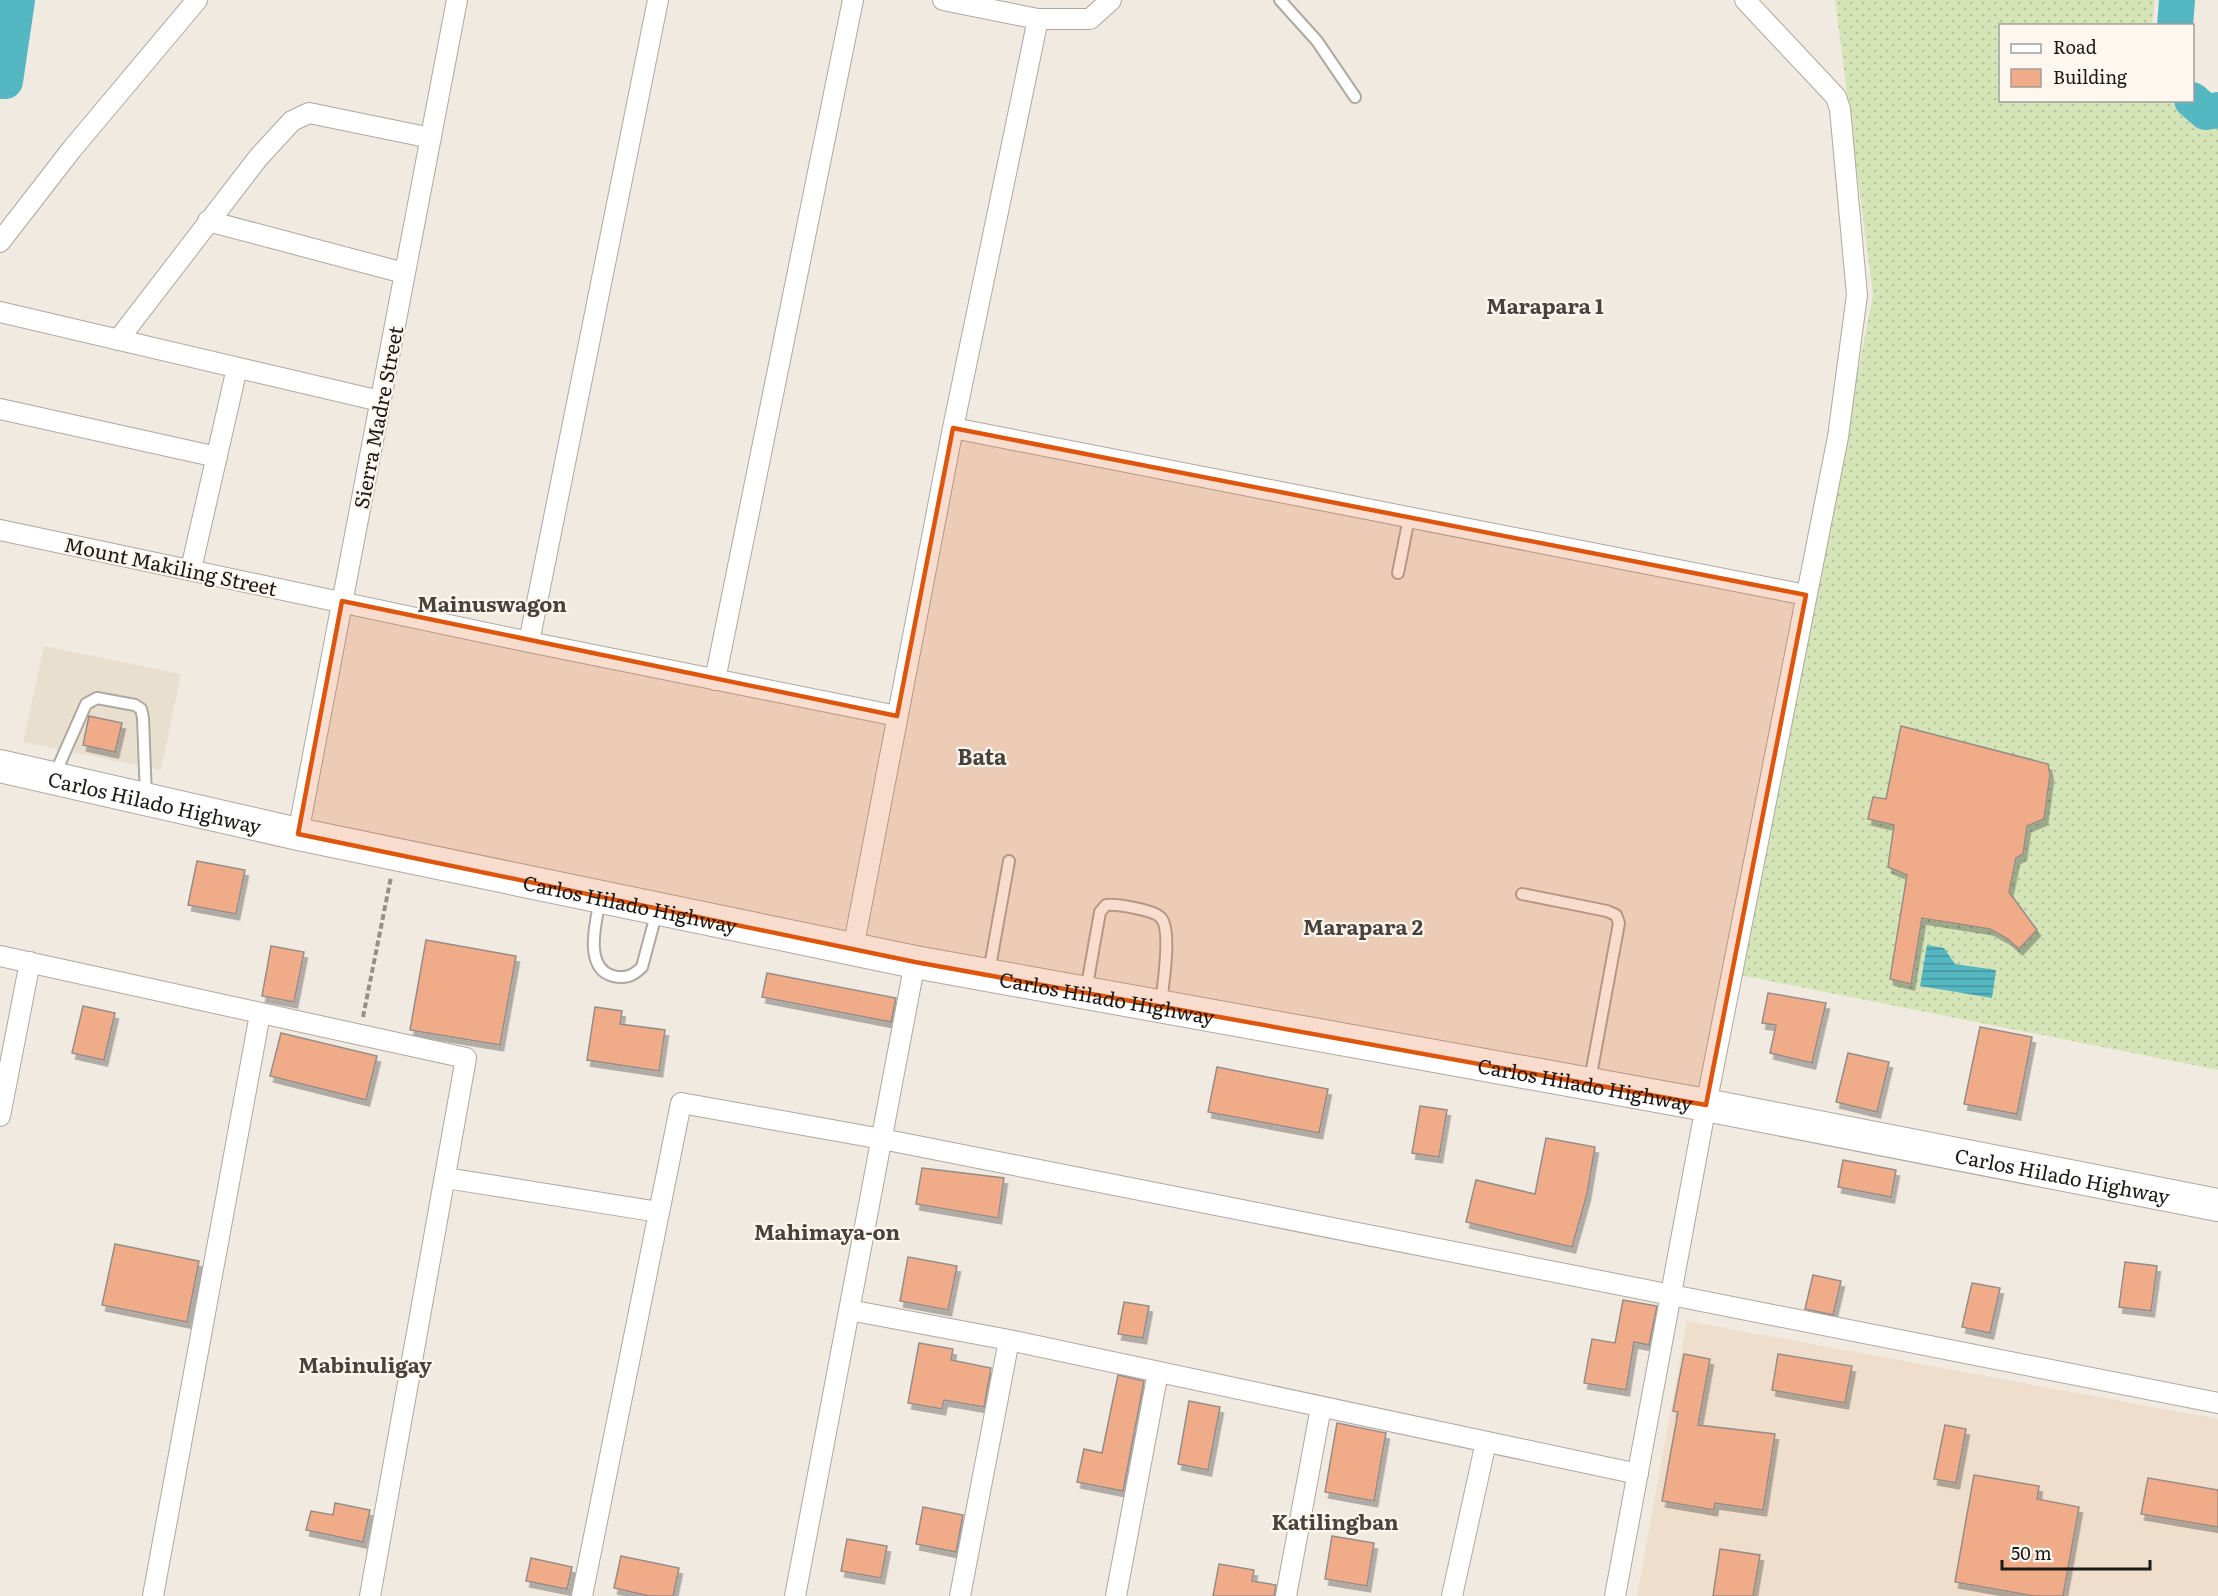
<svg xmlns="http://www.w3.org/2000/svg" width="2218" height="1596" viewBox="0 0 2218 1596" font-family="Literata,serif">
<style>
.built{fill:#e9dfcf}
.education{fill:#efdecc}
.grass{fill:url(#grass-dots)}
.water{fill:url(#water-rules)}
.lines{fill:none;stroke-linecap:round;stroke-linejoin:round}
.river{stroke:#54b7c2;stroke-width:36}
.building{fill:#f0ac89;stroke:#968c88;stroke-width:1.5;filter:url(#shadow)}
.service-casing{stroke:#aea8a0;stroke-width:14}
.minor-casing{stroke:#aea8a0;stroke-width:22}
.primary-casing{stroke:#aea8a0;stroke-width:34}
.path{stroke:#94908a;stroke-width:4;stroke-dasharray:6 3;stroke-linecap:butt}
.service{stroke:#fff;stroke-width:10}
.minor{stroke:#fff;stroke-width:20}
.primary{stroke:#fff;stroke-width:32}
.marked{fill:#de560d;fill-opacity:0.2;stroke:#de560d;stroke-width:4.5;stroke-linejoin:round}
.labels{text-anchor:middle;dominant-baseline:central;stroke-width:4.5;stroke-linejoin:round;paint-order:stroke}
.street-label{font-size:20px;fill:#1c1a17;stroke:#fdf7ef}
.neighbourhood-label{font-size:21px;font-weight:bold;fill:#47423b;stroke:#fdf7ef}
.quarter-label{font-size:22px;font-weight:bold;fill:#47423b;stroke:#fdf7ef}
</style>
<defs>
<pattern id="grass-dots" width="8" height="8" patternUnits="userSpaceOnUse" patternTransform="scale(1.5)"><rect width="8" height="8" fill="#d5e5b8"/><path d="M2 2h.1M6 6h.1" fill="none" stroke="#b6c49d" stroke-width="1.8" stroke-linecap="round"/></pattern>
<pattern id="water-rules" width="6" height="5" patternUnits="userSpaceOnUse" patternTransform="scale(1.5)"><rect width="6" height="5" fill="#54b7c2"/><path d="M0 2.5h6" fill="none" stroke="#45949d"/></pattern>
<filter id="shadow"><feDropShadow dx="3.5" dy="6" stdDeviation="0" flood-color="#0004"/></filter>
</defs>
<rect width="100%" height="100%" fill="#f0eae1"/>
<path class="built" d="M44,646L181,674L161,770L23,742Z"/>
<path class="education" d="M1687,1321L2218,1419V1596H1637Z"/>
<path class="grass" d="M1835,0H2155L2152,25L2000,26V100L2170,101L2202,130L2218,125V1070L1740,975L1873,295Z"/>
<path class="water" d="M1927,945L1944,948L1955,964L1996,970L1992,998L1920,986Z"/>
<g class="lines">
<path class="river" d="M2175,26L2177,0
M0,81H5L17,0
M2192,100L2206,112L2218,110"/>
</g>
<path class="building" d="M89,716L122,723L115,752L83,745Z
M1901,726L2048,764L2050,775L2044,819L2027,826L2023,854L2016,858L2009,892L2037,930L2019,949L2008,939L1990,929L1922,918L1911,984L1890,979L1907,875L1888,867L1894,825L1868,819L1873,797L1886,799Z
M197,861L245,870L236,914L188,905Z
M426,940L516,956L500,1045L410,1030Z
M271,946L304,952L294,1002L262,996Z
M767,973L896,998L891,1022L762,997Z
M1768,993L1826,1003L1812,1063L1770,1053L1776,1025L1762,1023Z
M83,1006L115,1013L104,1060L72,1053Z
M595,1007L622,1011L620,1024L665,1030L659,1071L587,1060Z
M1980,1027L2032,1037L2017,1114L1964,1104Z
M281,1033L377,1056L366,1100L270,1076Z
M1848,1053L1889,1062L1877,1112L1836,1102Z
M1217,1067L1328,1089L1319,1133L1208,1112Z
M1420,1106L1447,1110L1439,1157L1412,1153Z
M1546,1138L1595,1147L1587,1194L1572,1247L1466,1222L1476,1180L1535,1194Z
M1843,1160L1896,1170L1891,1197L1838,1187Z
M922,1168L1004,1178L998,1218L916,1204Z
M115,1244L199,1261L187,1322L102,1305Z
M908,1257L957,1266L948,1310L900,1301Z
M2125,1262L2157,1266L2151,1311L2119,1307Z
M1813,1275L1841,1281L1833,1315L1805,1309Z
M1972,1283L2000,1288L1990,1333L1962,1327Z
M1623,1300L1657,1306L1649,1345L1634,1342L1626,1390L1584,1383L1592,1339L1615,1343Z
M1124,1302L1149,1306L1143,1338L1118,1334Z
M919,1343L953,1349L951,1360L991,1368L984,1407L944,1400L942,1409L908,1403Z
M1684,1354L1710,1359L1698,1425L1775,1434L1763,1510L1715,1503L1714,1510L1662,1501L1678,1412L1673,1411Z
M1778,1354L1852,1366L1845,1403L1772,1390Z
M1118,1375L1144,1381L1123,1491L1077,1482L1084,1449L1102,1453Z
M1189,1401L1220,1407L1208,1470L1178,1464Z
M1337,1423L1386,1433L1374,1501L1325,1492Z
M1945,1425L1966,1429L1956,1483L1934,1479Z
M1974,1475L2039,1486L2037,1499L2079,1507L2063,1596H2034L1955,1582Z
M2148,1478L2218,1490V1527L2141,1514Z
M335,1503L370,1510L363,1542L306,1530L311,1511L333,1515Z
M923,1507L963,1515L956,1552L916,1544Z
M1332,1536L1374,1543L1367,1586L1325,1579Z
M847,1539L887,1546L881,1578L841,1571Z
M1720,1549L1760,1555L1753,1596H1713Z
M621,1556L679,1568L673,1596H649L614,1588Z
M531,1558L572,1567L567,1589L526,1581Z
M1219,1564L1254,1570L1252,1581L1276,1585L1274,1596H1213Z"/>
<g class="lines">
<defs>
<path id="service" d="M1280,0L1317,41L1355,97
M1398,573L1409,518
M55,774L86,704L97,698L135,705L141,709L143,718L146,797
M1522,894L1607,911L1616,915L1619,923L1590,1080
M600,900C596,921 583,968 613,976C625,979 633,976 642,967L657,911
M989,972L1009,861
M1086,991L1100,912L1106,905C1117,904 1155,910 1161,918C1172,930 1163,986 1161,1003"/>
<path id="minor" d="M943,0L1038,19H1090L1111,0
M208,221L404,273
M0,242L72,149L197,0
M0,312L380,401
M118,340L258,158L292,121L309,113L431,138
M0,409L217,457
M953,428L1806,595
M0,530L529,642L897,716
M191,569L237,368
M529,642L658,0
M715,680L853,0
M298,834L457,0
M853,949L953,428L1038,19
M0,956L466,1058L370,1596
M0,1116L30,962
M446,1178L659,1212
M849,1310L1009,1340L1638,1474
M153,1596L260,1014
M582,1596L681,1103L882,1139L2218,1403
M795,1596L915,962
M960,1596L1009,1340
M1116,1596L1158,1372
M1286,1596L1321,1407
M1452,1596L1486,1442
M1615,1596L1706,1105L1838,437L1857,295L1840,109L1836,97L1745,0"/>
<g id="primary">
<path id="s1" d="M0,766L298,834L915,962L1706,1105L2218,1205"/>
</g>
</defs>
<use href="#service" class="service-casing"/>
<use href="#minor" class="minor-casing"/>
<use href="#primary" class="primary-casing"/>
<path class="path" d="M363,1017L391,877"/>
<use href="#service" class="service"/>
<use href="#minor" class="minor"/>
<use href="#primary" class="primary"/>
</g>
<path class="marked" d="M953,428L1806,595L1706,1105L915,962L298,834L342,601L897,716Z"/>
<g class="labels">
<g class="street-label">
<text transform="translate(377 417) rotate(-79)">Sierra Madre Street</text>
<text transform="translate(171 565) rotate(12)">Mount Makiling Street</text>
<text stroke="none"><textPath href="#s1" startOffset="159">Carlos Hilado Highway</textPath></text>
<text stroke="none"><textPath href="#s1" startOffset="645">Carlos Hilado Highway</textPath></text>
<text stroke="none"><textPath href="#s1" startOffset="1131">Carlos Hilado Highway</textPath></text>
<text stroke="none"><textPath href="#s1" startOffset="1617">Carlos Hilado Highway</textPath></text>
<text stroke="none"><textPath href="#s1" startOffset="2103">Carlos Hilado Highway</textPath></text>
</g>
<g class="neighbourhood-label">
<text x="1545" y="304">Marapara 1</text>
<text x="492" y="602">Mainuswagon</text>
<text x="1363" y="925">Marapara 2</text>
<text x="827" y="1230">Mahimaya-on</text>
<text x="365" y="1363">Mabinuligay</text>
<text x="1335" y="1520">Katilingban</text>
</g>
<g class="quarter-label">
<text x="982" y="755">Bata</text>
</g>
</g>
<rect x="1999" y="24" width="195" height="78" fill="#fdf7ef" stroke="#a39f99" stroke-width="1.5"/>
<rect x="2011" y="44" width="30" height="9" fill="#ffffff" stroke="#a39f99" stroke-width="1.5"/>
<text x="2053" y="54" font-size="18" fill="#1c1a17">Road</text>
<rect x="2011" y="69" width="30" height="18" fill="#f0ac89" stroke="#a39f99" stroke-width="1.5"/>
<text x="2053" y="84" font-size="18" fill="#1c1a17">Building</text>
<path d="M2002 1560v9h148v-9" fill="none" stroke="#1c1a17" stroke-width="3"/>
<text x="2011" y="1560" font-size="18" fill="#1c1a17" stroke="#fdf7ef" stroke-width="4.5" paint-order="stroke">50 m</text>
</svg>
